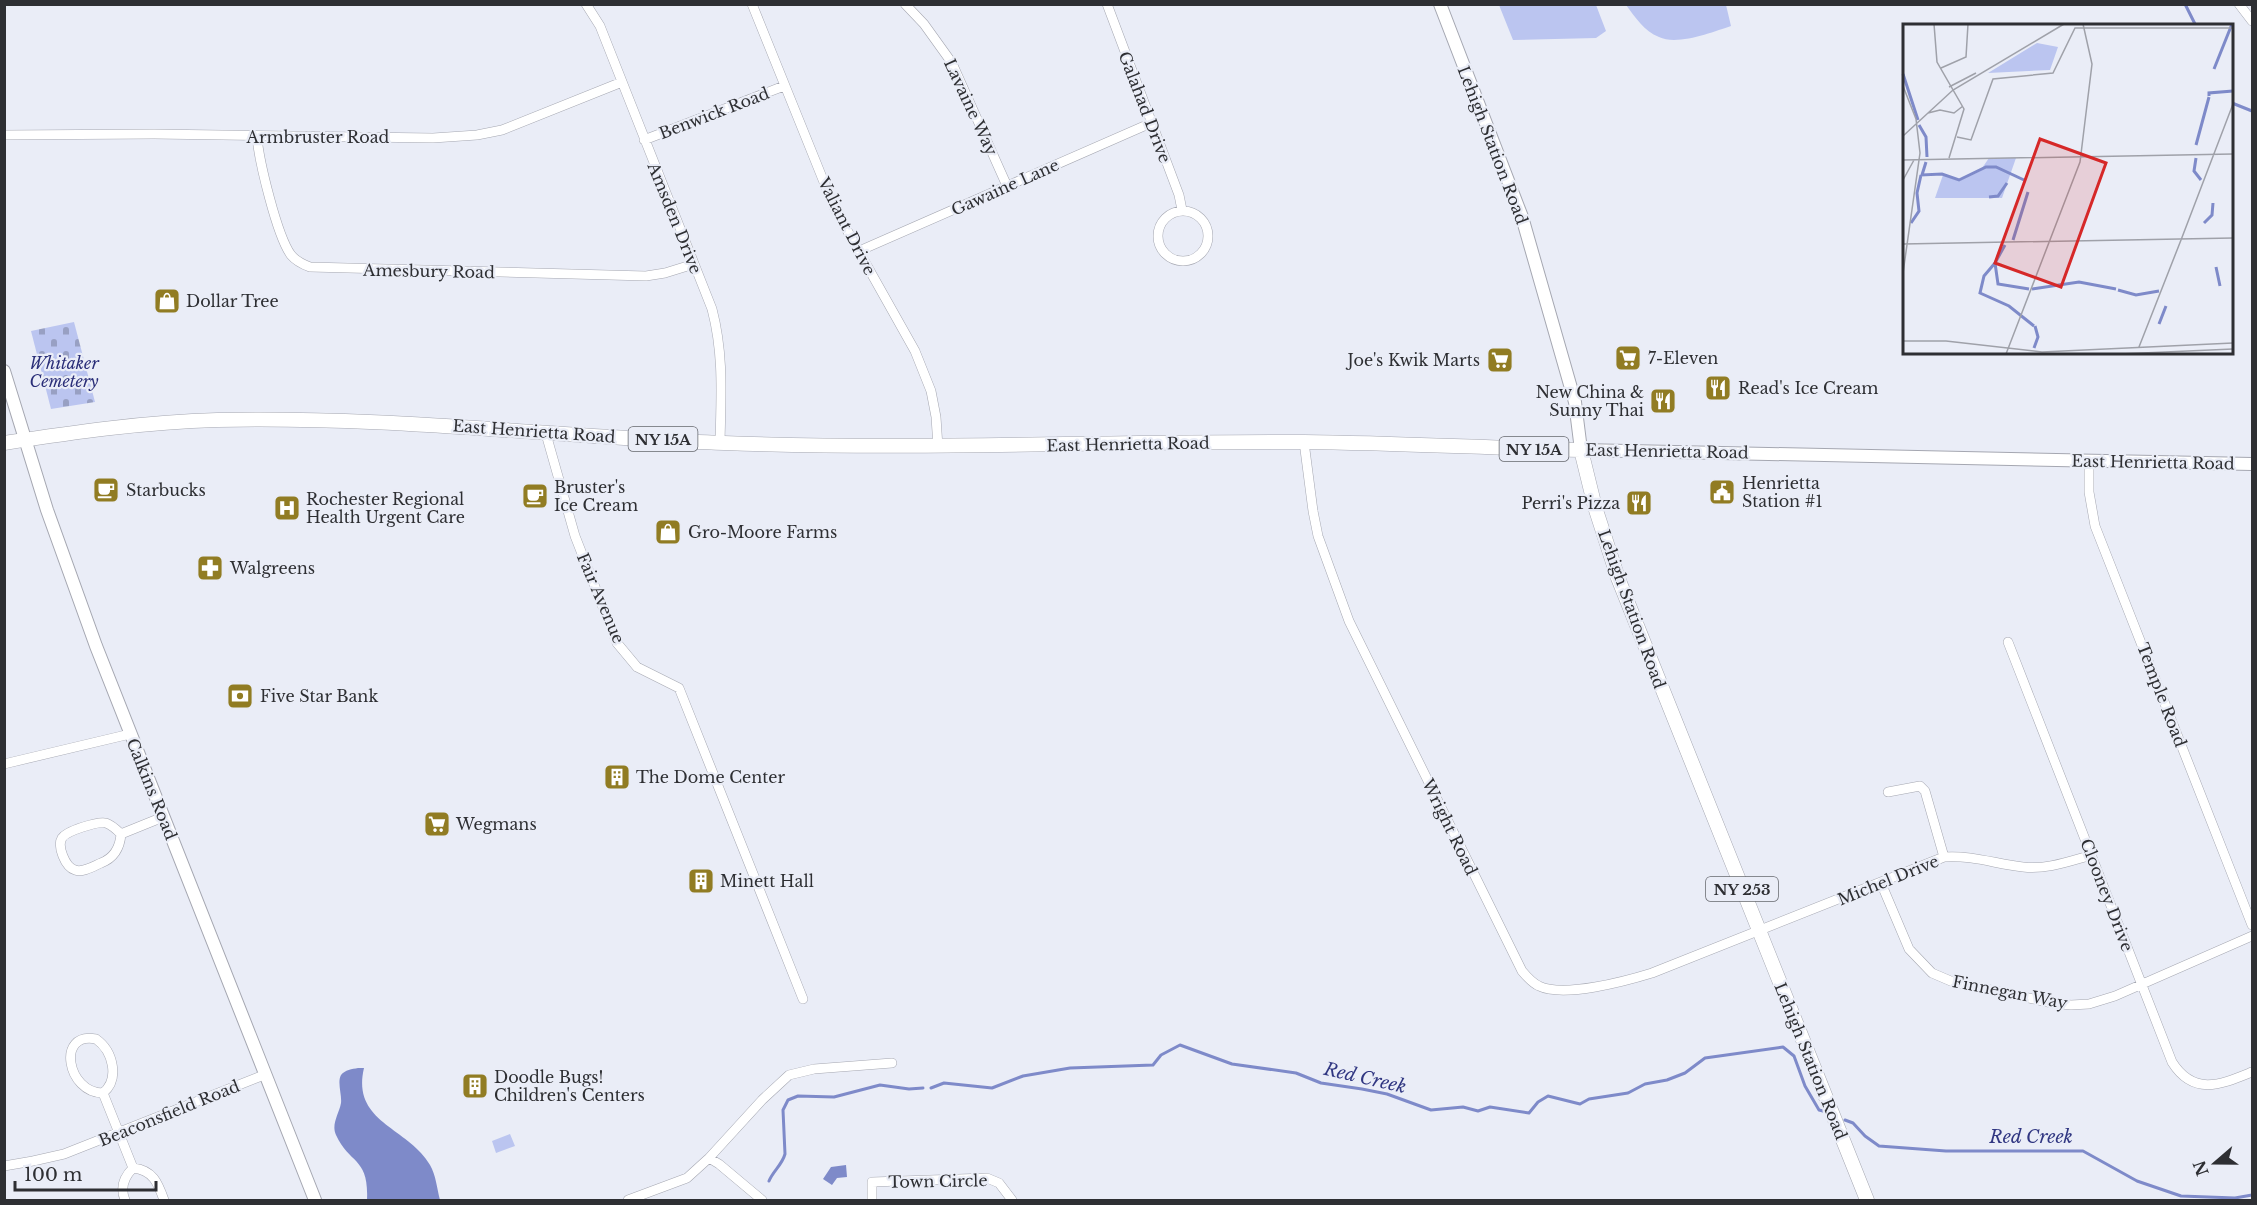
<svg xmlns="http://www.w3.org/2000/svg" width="2257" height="1205" viewBox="0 0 2257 1205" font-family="'Libre Baskerville',serif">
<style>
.cemetery{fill:url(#cemetery-stones)}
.park{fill:#bbc5f0}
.water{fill:#7e8ac9}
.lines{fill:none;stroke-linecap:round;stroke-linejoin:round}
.stream{stroke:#7e8ac9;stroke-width:3}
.minor-casing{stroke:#a5a7b1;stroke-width:10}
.secondary-casing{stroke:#a5a7b1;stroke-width:14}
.primary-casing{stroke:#a5a7b1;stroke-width:15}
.minor{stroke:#fff;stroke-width:9}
.secondary{stroke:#fff;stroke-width:12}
.primary{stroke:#fff;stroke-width:14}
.labels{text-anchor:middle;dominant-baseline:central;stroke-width:4.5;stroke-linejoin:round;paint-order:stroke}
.shield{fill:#eaedf7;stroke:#66686e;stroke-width:1.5}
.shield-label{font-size:15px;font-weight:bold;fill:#2e2f33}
.street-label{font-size:16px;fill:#2e2f33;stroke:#eaedf7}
.poi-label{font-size:16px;fill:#2e2f33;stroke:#eaedf7;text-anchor:start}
.park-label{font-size:16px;font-style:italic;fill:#2a2e78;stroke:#eaedf7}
.water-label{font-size:18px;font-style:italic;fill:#313782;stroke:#eaedf7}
.inset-river{fill:none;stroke:#7e8ac9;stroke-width:3}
.inset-road{fill:none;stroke:#9fa1a9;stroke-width:1.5}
.view{fill:#d62828;fill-opacity:0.15;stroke:#d62828;stroke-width:3}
.inset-edge{fill:none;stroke:#2e2f33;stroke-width:3}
</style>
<defs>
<pattern id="cemetery-stones" width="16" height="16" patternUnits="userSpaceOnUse" patternTransform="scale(1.5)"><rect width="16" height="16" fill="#bbc5f0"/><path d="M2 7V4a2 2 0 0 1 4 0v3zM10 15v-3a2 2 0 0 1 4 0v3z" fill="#98a0c3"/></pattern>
</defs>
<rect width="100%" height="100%" fill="#eaedf7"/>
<path class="cemetery" d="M74,322L95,402L51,409L31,331Z"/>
<path class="park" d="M1499,5H1596L1606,31L1596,38L1513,40Z
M1626,5H1726L1731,26C1713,32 1677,46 1659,37C1644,31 1635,17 1626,5Z
M510,1134L515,1146L496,1153L492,1141Z"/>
<path class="water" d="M358,1068H364C351,1123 408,1127 430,1165C436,1175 437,1189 440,1200H367C369,1157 350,1165 336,1135C331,1124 339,1114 341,1103C342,1095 337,1082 341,1075C345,1070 352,1069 358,1068Z
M846,1165L847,1177L837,1178L832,1185L823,1179L831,1167Z"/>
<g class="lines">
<path class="stream" d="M2185,4L2196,26
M2232,103L2252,111
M931,1088L944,1083L992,1088L1023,1076L1070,1068L1153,1065L1161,1055L1180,1045L1232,1064L1296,1073L1321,1083L1362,1089L1387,1094L1431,1110L1463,1107L1478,1111L1490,1107L1529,1113L1538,1102L1548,1096L1580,1104L1589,1099L1628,1093L1645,1084L1667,1080L1685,1073L1705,1058L1783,1047L1794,1056L1805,1086L1819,1110L1823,1111
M1845,1120L1853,1123L1865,1136L1879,1146L1946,1151H2083L2137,1181L2181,1196L2235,1198L2252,1195
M769,1181C773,1171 782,1165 785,1154L783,1110L788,1100L798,1096L834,1097L880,1085L909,1089L923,1088"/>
<defs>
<path id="minor" d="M586,4L600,26L712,309C724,355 721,396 720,443
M752,4L834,207L915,351L931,391L936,417L938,447
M905,4L924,24L952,63L1007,186
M1107,4L1179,195L1182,210
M2239,4L2252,21
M4,135L154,134L433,138L477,135L502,130L622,82
M257,137C259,161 277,236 291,255C296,261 302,264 310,267L646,276L665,273L694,264
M644,140L784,86
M1158 236a25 25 0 1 1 50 0a25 25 0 1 1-50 0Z
M859,251L1151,123
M546,434L575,536L617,643L637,667L679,688L803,999
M1304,442L1313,511L1318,536L1349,621L1522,971C1527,977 1532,983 1539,986C1564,998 1626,981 1652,973L1944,857C1972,855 1996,864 2023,867C2046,870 2070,861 2092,855
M2089,461V492L2095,526L2252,925
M2008,642L2172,1062C2194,1097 2222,1084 2252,1072
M4,764L130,734
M1888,792L1920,786L1925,791L1944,857
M121,834C120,847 114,858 101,863C94,866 83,873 75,870C65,867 57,846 62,838C66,831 98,821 106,823C112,825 116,829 121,834L163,817
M1881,883L1909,949L1932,973L1953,982L2052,1003L2071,1005L2089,1004L2115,996L2252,936
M103,1093C67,1093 56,1031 96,1039C113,1051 120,1079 103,1093L133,1168
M4,1166L33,1161L64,1154L264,1075
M133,1168C153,1170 158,1183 164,1200
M125,1200C120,1188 124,1177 133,1168
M628,1200L687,1178L709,1158
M762,1200L719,1164L709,1158L762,1100L789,1075L814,1069L892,1063
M872,1200V1182L987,1178L999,1183L1012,1200"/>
<path id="secondary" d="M1440,4L1522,217L1575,402L1581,450L2252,464
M4,371L47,510L96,646L315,1200"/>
<path id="primary" d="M4,443C75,432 146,422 217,420C387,416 555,437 724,443C918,450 1111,441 1304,442C1396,443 1489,448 1581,450L1595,507L1618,578L1867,1200"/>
</defs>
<use href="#minor" class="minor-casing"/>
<use href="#secondary" class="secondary-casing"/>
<use href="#primary" class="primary-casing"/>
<use href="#minor" class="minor"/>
<use href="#secondary" class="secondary"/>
<use href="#primary" class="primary"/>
</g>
<defs>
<symbol id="shop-square" viewBox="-11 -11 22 22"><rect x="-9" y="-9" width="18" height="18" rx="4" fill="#917c23" stroke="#eaedf7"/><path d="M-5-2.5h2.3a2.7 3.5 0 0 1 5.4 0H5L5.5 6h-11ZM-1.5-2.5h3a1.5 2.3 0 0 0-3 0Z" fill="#fff"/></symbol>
<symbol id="supermarket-square" viewBox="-11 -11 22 22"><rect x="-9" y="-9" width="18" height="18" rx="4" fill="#917c23" stroke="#eaedf7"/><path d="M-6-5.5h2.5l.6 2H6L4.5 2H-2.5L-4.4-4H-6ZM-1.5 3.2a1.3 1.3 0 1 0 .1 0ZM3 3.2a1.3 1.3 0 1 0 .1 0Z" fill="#fff"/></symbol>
<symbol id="restaurant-square" viewBox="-11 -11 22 22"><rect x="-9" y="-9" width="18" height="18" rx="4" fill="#917c23" stroke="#eaedf7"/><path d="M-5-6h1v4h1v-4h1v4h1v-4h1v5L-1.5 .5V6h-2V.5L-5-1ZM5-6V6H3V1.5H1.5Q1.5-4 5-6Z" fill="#fff"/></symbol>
<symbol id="cafe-square" viewBox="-11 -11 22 22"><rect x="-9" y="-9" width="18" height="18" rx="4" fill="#917c23" stroke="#eaedf7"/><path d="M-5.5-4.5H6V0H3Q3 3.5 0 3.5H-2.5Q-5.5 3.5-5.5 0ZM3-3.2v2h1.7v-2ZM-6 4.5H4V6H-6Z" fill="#fff"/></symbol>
<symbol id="civic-square" viewBox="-11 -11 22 22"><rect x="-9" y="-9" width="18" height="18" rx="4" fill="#917c23" stroke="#eaedf7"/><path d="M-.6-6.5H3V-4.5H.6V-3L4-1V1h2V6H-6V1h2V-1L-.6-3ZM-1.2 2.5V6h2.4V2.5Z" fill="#fff"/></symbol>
<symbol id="hospital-square" viewBox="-11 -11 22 22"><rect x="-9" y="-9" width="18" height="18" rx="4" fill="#917c23" stroke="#eaedf7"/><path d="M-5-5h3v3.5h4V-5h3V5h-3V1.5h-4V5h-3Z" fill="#fff"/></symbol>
<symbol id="pharmacy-square" viewBox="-11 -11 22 22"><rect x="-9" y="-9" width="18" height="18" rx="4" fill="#917c23" stroke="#eaedf7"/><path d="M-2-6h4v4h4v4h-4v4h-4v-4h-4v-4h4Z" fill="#fff"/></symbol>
<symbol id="bank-square" viewBox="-11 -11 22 22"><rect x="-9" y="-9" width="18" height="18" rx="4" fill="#917c23" stroke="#eaedf7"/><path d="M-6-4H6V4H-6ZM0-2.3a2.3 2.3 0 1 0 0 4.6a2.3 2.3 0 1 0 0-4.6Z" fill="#fff"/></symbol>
<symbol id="building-square" viewBox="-11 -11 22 22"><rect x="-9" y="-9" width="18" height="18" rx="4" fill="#917c23" stroke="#eaedf7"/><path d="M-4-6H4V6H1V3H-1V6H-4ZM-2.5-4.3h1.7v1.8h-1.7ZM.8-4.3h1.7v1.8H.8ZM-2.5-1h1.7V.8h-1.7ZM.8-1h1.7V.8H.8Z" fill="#fff"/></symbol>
</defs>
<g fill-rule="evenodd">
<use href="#shop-square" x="152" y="286" width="30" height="30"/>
<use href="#supermarket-square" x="1613" y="343" width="30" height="30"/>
<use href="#supermarket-square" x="1485" y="345" width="30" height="30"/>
<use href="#restaurant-square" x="1703" y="373" width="30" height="30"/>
<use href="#restaurant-square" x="1648" y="386" width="30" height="30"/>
<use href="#cafe-square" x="91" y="475" width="30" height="30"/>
<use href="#civic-square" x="1707" y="477" width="30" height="30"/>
<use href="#cafe-square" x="520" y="481" width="30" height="30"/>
<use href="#restaurant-square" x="1624" y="488" width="30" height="30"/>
<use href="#hospital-square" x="272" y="493" width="30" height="30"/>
<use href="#shop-square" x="653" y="517" width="30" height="30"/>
<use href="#pharmacy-square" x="195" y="553" width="30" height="30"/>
<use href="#bank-square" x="225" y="681" width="30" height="30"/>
<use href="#building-square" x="602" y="762" width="30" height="30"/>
<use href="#supermarket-square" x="422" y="809" width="30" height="30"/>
<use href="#building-square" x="686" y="866" width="30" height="30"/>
<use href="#building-square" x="460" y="1071" width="30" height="30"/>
</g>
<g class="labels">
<g class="shield">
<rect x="628.5" y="427" width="69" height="24" rx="4.5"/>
<rect x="1499.5" y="437" width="69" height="24" rx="4.5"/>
<rect x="1706" y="877" width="72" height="24" rx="4.5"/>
</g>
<g class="shield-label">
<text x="663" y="439">NY 15A</text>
<text x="1534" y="449">NY 15A</text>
<text x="1742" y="889">NY 253</text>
</g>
<g class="street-label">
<text transform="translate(971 107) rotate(65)">Lavaine Way</text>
<text transform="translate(1145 107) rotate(69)">Galahad Drive</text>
<text transform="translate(714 113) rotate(-21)">Benwick Road</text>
<text x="318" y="137">Armbruster Road</text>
<text transform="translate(1493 145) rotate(69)">Lehigh Station Road</text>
<text transform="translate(1005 187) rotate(-24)">Gawaine Lane</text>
<text transform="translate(675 218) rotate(68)">Amsden Drive</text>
<text transform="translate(847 226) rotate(63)">Valiant Drive</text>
<text transform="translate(429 271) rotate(1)">Amesbury Road</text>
<text transform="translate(534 431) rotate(4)">East Henrietta Road</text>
<text transform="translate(1128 444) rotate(-1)">East Henrietta Road</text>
<text transform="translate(1667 451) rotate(1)">East Henrietta Road</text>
<text transform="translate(2153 462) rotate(1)">East Henrietta Road</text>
<text transform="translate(601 598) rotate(67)">Fair Avenue</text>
<text transform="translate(1632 609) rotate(70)">Lehigh Station Road</text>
<text transform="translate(2162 695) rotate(69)">Temple Road</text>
<text transform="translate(152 789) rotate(68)">Calkins Road</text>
<text transform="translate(1450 827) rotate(64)">Wright Road</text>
<text transform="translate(1888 880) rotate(-22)">Michel Drive</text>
<text transform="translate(2107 895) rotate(69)">Clooney Drive</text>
<text transform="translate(2010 992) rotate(11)">Finnegan Way</text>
<text transform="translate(1811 1061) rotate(68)">Lehigh Station Road</text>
<text transform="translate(169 1113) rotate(-22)">Beaconsfield Road</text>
<text transform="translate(938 1181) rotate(-1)">Town Circle</text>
</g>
<g class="poi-label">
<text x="186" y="301">Dollar Tree</text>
<text x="1648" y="358">7-Eleven</text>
<text x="1480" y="360" text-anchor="end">Joe's Kwik Marts</text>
<text x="1738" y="388">Read's Ice Cream</text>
<text x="1644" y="392" text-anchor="end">New China &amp;<tspan x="1644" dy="18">Sunny Thai</tspan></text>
<text x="1742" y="483">Henrietta<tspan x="1742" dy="18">Station #1</tspan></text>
<text x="554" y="487">Bruster's<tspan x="554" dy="18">Ice Cream</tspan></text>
<text x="126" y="490">Starbucks</text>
<text x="306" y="499">Rochester Regional<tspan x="306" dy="18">Health Urgent Care</tspan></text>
<text x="1620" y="503" text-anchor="end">Perri's Pizza</text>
<text x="688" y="532">Gro-Moore Farms</text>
<text x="230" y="568">Walgreens</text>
<text x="260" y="696">Five Star Bank</text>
<text x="636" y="777">The Dome Center</text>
<text x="456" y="824">Wegmans</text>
<text x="720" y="881">Minett Hall</text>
<text x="494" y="1077">Doodle Bugs!<tspan x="494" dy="18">Children's Centers</tspan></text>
</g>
<g class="park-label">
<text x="64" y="363">Whitaker<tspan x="64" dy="18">Cemetery</tspan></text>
</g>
<g class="water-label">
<text transform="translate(1365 1078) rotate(13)">Red Creek</text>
<text x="2031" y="1137">Red Creek</text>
</g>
</g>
<g transform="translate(1903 24)">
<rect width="330" height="330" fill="#eaedf7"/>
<path d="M134,19L155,23L147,46L85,49ZM86,134H113L99,174H32L40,151L56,157L77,147Z" fill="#bbc5f0"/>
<path class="inset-river" d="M311,45L329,0M0,50L15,96M306,72V69L330,67M16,101L23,113L24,133M293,121L306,73M293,134L291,147L298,156M23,138L19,151L39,150L56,156L83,143H93L121,156M86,173L95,172L104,159M8,199L16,187L14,169L18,151M301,199L309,191L310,179M110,216L125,168M102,221L92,239L95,260L126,265M92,239L81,252L77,269L106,282L131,302M313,243L317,262M129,265L176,258L213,265M215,266L233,271L256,267M256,300L263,282M131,324L135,313L132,302"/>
<path class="inset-road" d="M31,0L34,38L61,85L46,134M38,44L63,33L65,0M0,62L13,95L17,129L0,249M46,63L73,49M25,89L37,86L51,89L60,82M0,112L50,66L161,0M54,113L68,116L90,55L150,49L172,4H330M0,136L330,130M0,156L11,136M278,216L330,80M0,220L330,214M0,317H43L139,328L330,319M236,323L278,216M103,330L177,138L189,40L180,0M217,330L330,325"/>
<path class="view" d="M137,115L203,139L158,263L92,239Z"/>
<rect width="330" height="330" class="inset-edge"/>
</g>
<rect width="2257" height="1205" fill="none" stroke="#2e2f33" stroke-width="12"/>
<g transform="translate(2215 1163) rotate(250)" stroke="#eaedf7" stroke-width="4.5" paint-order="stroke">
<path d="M0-4.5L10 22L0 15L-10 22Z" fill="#2e2f33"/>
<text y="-9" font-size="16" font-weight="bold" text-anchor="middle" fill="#2e2f33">N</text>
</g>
<path d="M15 1181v9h141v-9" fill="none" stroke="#2e2f33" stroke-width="3"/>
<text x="24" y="1181" font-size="18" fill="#2e2f33" stroke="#eaedf7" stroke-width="4.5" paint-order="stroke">100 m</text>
</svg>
